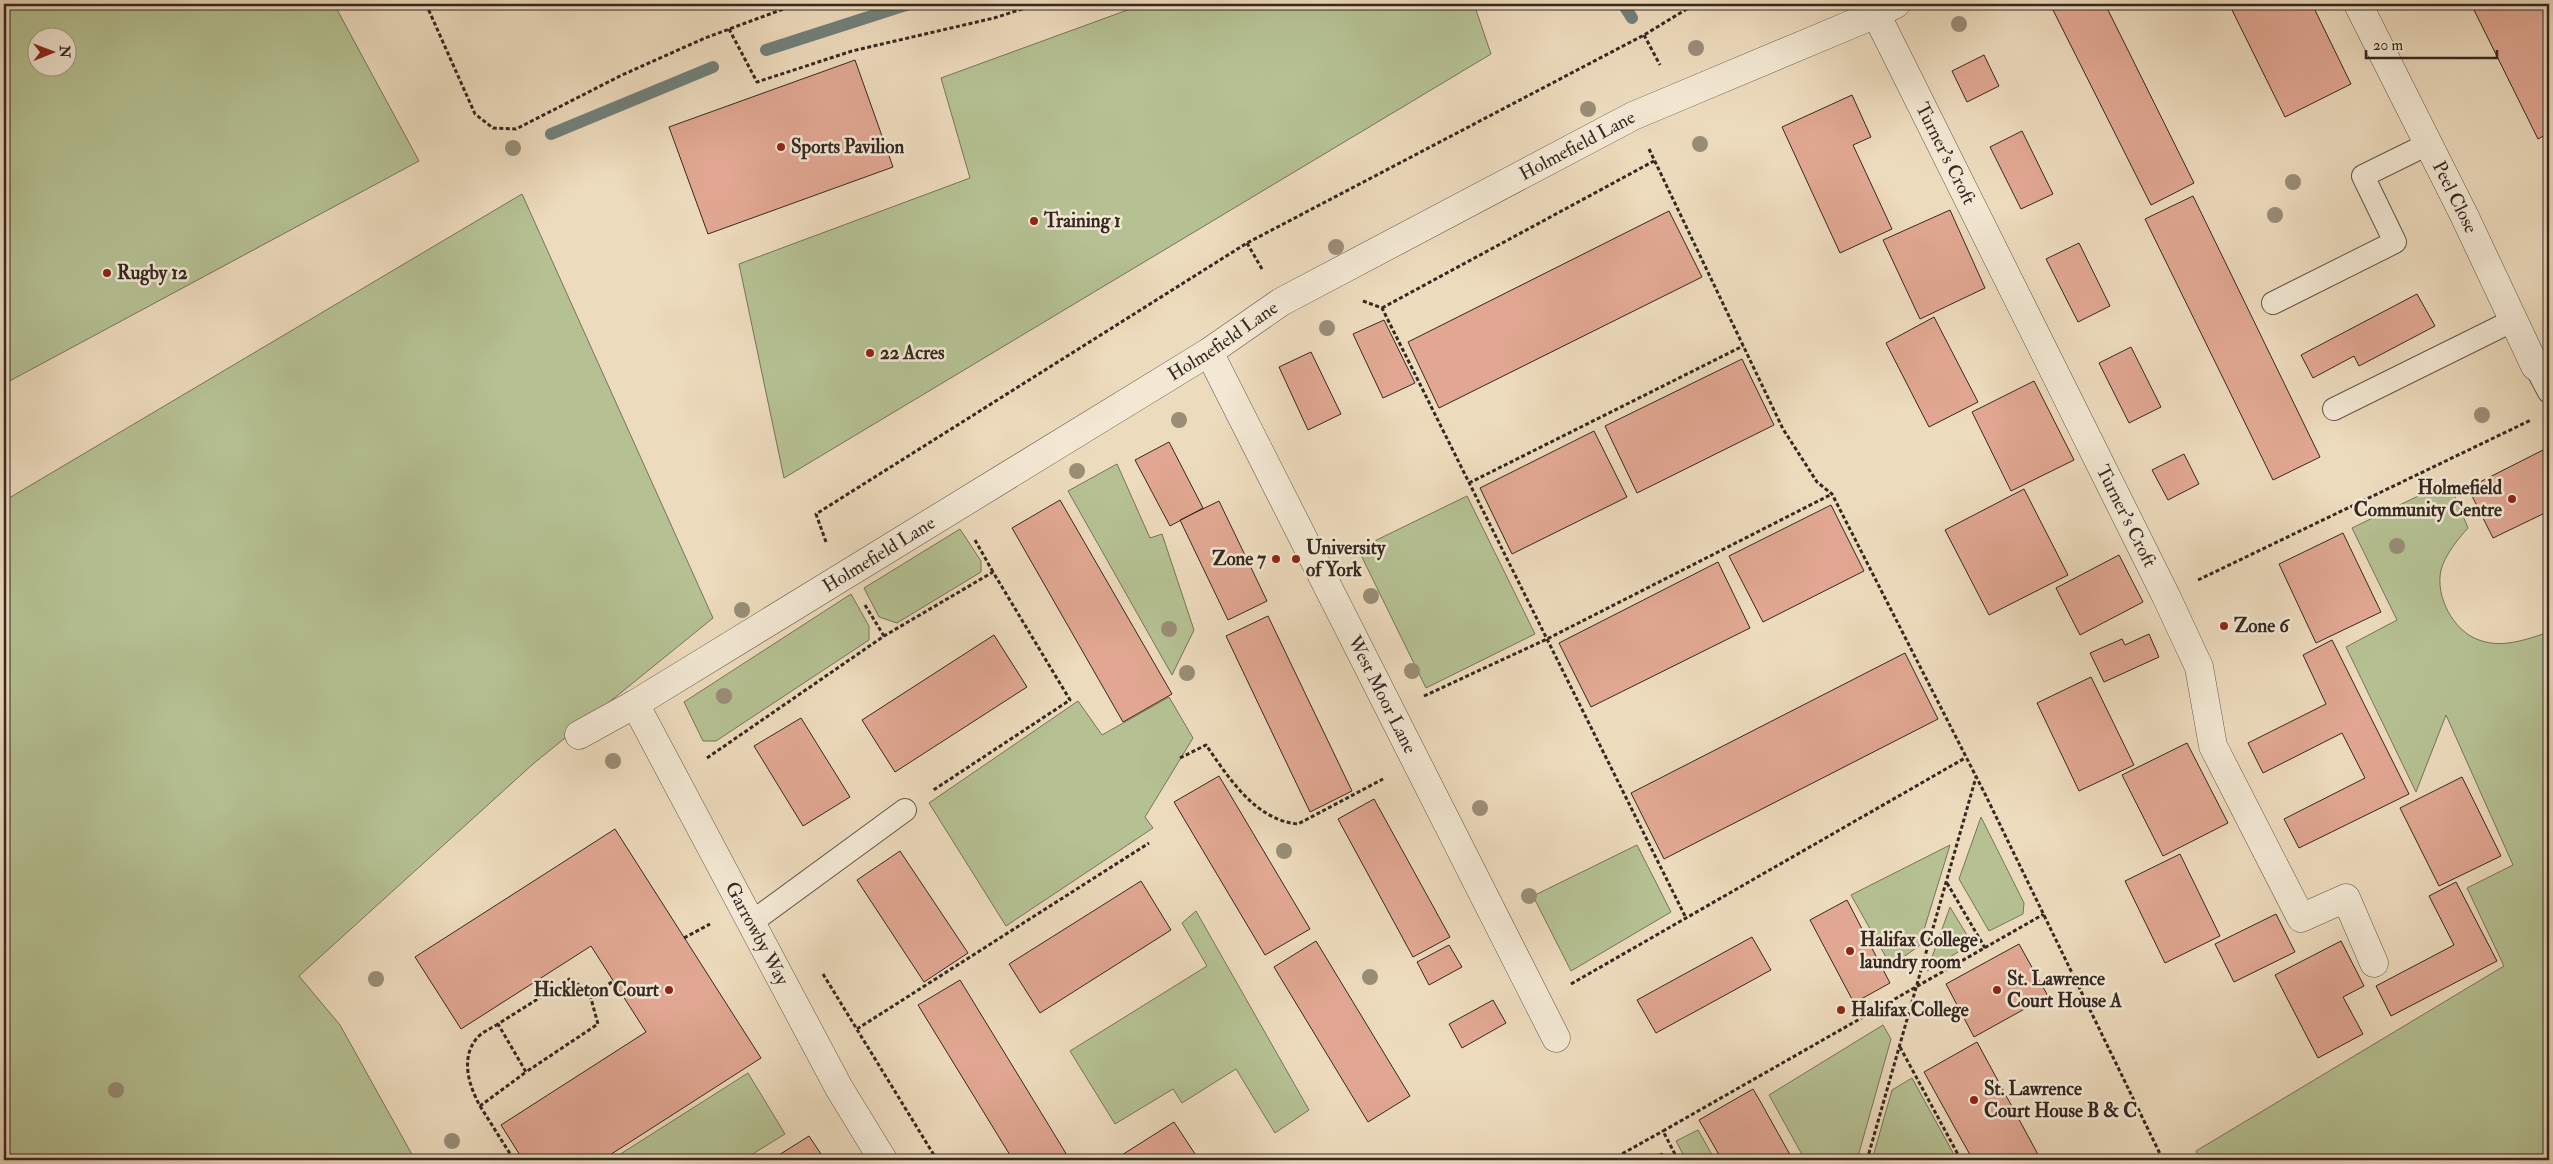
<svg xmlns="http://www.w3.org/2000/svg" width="2553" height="1164" viewBox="0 0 2553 1164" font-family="'IM FELL Double Pica',serif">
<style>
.green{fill:#b5c193;stroke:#75745a;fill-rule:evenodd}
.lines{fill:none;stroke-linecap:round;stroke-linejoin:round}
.stream{stroke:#71807a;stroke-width:12}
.building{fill:#e1a792;stroke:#352822}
.lane-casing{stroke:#635549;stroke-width:24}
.street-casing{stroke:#635549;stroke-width:29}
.path{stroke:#352822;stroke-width:3;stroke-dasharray:4 2.5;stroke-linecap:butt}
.lane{stroke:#f3e8d4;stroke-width:22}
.street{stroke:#f3e8d4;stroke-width:28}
.tree{fill:#998d77}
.poi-dot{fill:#8f2418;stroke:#f3e8d4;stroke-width:2}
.labels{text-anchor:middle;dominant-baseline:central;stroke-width:5;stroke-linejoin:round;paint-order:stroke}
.street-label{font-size:19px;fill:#352822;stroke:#f3e8d4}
.poi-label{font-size:19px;font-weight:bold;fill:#352822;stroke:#f3e8d4;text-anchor:start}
</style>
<rect width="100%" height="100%" fill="#eddbbd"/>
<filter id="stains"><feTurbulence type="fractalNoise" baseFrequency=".004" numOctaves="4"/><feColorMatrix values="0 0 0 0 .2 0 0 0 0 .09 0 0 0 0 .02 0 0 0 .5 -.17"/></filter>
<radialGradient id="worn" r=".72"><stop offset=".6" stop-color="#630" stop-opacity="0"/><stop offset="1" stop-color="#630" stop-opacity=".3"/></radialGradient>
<path class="green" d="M4,4H334L419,161L4,384ZM38,38H68V68H38Z
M1144,4H1474L1491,54L784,478L739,264L970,178L941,78Z
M522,194L713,618L533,764L299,976L340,1025L415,1160H4V501Z
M1117,464L1150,538L1162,534L1194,630L1172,675L1068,491Z
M2443,484L2451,487L2468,528C2458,539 2445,555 2441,570C2435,596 2453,631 2479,640C2500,648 2522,641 2543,634L2549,647V1160H2200L2196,1151L2504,966L2467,888L2513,865L2446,715L2416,792L2346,647L2397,620L2352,528Z
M1467,496L1535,634L1426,688L1358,549Z
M960,529L981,561V572L897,623L879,617L864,588Z
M851,594L869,626V640L716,741H703L684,702Z
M1169,697L1193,738L1145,817L1153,828L1006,926L929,803L1078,701L1102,735Z
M1981,817L2024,903L2023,914L1989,931L1959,879Z
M1637,845L1671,912L1571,971L1533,896Z
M1950,845L1919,946L1891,966L1851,895Z
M1950,907L1970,940L1968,946L1927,971Z
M1196,911L1309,1110L1275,1133L1236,1069L1182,1103L1173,1089L1115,1124L1070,1051L1207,966L1182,923Z
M1883,1025L1891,1039L1857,1160H1805L1769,1095Z
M748,1073L785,1134L743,1160H611Z
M1912,1078L1957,1160H1872L1892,1090Z
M1698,1130L1715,1160H1686L1676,1141Z"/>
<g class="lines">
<path class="stream" d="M1623,4L1632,18
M766,50L909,4
M551,134L713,67"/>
</g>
<path class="building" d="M2050,4H2105L2194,183L2151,205Z
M2229,4H2312L2351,84L2285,117Z
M2471,4H2549V133L2538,139Z
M1984,55L1999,86L1967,102L1952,71Z
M855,60L893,167L708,234L669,127Z
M1852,95L1871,137L1853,145L1892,229L1840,253L1782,127Z
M2022,131L2053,194L2021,209L1990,147Z
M2193,196L2320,457L2273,480L2145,219Z
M1950,210L1985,288L1920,319L1883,240Z
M1669,211L1702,277L1439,408L1408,342Z
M2079,243L2110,306L2078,322L2046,259Z
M2417,294L2435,326L2359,366L2354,356L2313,378L2301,355Z
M1934,317L1978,402L1929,427L1886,343Z
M1384,320L1415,383L1383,398L1353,334Z
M2131,347L2161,407L2129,423L2099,363Z
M1311,352L1341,414L1308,430L1279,367Z
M1742,359L1774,425L1637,493L1605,426Z
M2034,381L2074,460L2011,491L1972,412Z
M1594,431L1627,497L1512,554L1480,488Z
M1169,442L1203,508L1170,526L1135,460Z
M2549,447V511L2493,538L2468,488Z
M2184,454L2199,484L2168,500L2152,470Z
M2024,489L2068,575L1989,615L1945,530Z
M1060,500L1172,694L1123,722L1012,528Z
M1219,501L1267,601L1228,620L1180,520Z
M1831,505L1864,571L1763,622L1729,556Z
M2343,533L2381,612L2316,643L2279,564Z
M2119,555L2143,602L2080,635L2056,588Z
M1718,562L1750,628L1591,707L1559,643Z
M1268,616L1352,791L1310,812L1226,636Z
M2149,634L2159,657L2104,682L2090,653L2122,639L2125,645Z
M994,635L1027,687L895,772L862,720Z
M2332,640L2409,794L2299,848L2284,819L2365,778L2342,733L2263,773L2248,743L2326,704L2303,655Z
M1905,653L1938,719L1664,859L1631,793Z
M2091,677L2134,765L2079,791L2037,703Z
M801,718L850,797L803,826L754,746Z
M2187,743L2228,823L2163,856L2122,775Z
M1219,776L1310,929L1265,955L1174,802Z
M2462,777L2501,856L2439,886L2400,808Z
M1374,799L1450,937L1413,957L1338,819Z
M615,829L761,1058L602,1160H523L501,1125L646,1032L591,946L461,1029L415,957Z
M900,851L968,953L924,982L857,880Z
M2180,854L2220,936L2165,963L2125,881Z
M1141,881L1171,930L1040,1013L1009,964Z
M2456,882L2497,961L2391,1016L2376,986L2454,945L2429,896Z
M1847,900L1890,983L1854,1003L1810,920Z
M2276,914L2295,952L2234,982L2215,944Z
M1752,937L1771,970L1656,1033L1637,1000Z
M1316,941L1410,1096L1368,1122L1274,967Z
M2341,941L2364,986L2343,997L2363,1034L2318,1058L2275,975Z
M2019,944L2048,996L1974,1037L1946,984Z
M1449,945L1462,967L1429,985L1417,962Z
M960,980L1070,1160H1013L918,1005Z
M1493,1000L1506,1023L1462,1048L1449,1024Z
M1977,1042L2041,1160H1973L1955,1128L1924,1072Z
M1753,1089L1760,1101L1793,1160H1722L1699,1120Z
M1174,1122L1199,1160H1114Z
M809,1136L825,1160H771Z
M1662,1153L1666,1160H1648Z"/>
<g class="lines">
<defs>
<path id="lane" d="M2273,303L2395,242L2363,176L2428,144
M2535,366L2549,392
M2334,409L2514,320
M752,922L905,810"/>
<g id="street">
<path id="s1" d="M2358,4L2464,215L2535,366"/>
<path id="s2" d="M1876,14L2166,596L2199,667L2213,746L2301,918L2346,898L2374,963"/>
<path id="s3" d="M1209,352L1556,1038"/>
<path id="s4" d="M635,704L839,1088L883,1160"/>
<path id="s5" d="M579,735L635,704L1209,352L1281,302L1633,116L1876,14L1896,4"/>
</g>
</defs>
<use href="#lane" class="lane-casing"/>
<use href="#street" class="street-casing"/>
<path class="path" d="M426,4L475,114L493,128L516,129L622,75L705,38L797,4
M729,29L757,82L852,51L994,18L1038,4
M1644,35L1660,65
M1649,149L1783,429L1817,482L1832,494L1986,796L2163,1160
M1247,243L1262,269
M1363,301L1382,308L1686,918
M1382,308L1654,161
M1469,483L1743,346
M975,540L993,572
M826,542L816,514L1247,243L1644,35L1695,4
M2198,580L2531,420
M865,605L884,636
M1424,696L1547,639L1832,494
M707,758L884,636L993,572L1070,700L932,791
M1180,758L1206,745C1229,778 1255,820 1298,824L1383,779
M1947,883L1985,948
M684,938L710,924
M823,974L937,1160
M1571,984L1965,758
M590,995L598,1024L526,1072L498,1024L571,978L590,995L614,981
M498,1024C492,1028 482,1032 477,1038C460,1058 469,1086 480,1106L526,1072
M857,1029L1149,843
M1900,1047L1961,1160
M480,1106L514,1160
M1611,1160L1663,1131
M1678,1160L1663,1131L2044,914
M1867,1160L1976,777"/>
<use href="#lane" class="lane"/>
<use href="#street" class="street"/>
</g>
<g class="tree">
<circle cx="1959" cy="24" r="8"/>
<circle cx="1696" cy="48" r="8"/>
<circle cx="1588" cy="109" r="8"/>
<circle cx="1700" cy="144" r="8"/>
<circle cx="513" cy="148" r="8"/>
<circle cx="2293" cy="182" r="8"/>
<circle cx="2275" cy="215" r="8"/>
<circle cx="1336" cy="247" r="8"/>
<circle cx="1327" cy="328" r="8"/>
<circle cx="2482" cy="415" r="8"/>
<circle cx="1179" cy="420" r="8"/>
<circle cx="1077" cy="471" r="8"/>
<circle cx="2397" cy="546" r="8"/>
<circle cx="1371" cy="596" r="8"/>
<circle cx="742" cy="610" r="8"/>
<circle cx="1169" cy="629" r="8"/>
<circle cx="1412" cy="671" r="8"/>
<circle cx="1187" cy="673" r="8"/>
<circle cx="724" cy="696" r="8"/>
<circle cx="613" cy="761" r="8"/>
<circle cx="1480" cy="808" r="8"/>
<circle cx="1284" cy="851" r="8"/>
<circle cx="1529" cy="896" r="8"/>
<circle cx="1370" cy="977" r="8"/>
<circle cx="376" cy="979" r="8"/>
<circle cx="116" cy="1090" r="8"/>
<circle cx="452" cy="1141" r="8"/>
</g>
<g class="poi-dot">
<circle cx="781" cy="147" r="5"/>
<circle cx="1034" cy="221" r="5"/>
<circle cx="107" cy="273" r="5"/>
<circle cx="870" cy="353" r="5"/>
<circle cx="2512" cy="499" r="5"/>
<circle cx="1276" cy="559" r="5"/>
<circle cx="1296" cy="559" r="5"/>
<circle cx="2224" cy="626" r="5"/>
<circle cx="1850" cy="951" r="5"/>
<circle cx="669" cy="990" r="5"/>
<circle cx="1997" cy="990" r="5"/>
<circle cx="1841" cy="1010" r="5"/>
<circle cx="1974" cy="1100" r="5"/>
</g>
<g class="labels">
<g class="street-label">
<text stroke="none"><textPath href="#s5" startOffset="1160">Holmefield Lane</textPath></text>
<text stroke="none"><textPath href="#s2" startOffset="156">Turner's Croft</textPath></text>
<text stroke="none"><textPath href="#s1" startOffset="216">Peel Close</textPath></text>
<text stroke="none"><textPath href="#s5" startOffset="755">Holmefield Lane</textPath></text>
<text stroke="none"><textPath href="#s2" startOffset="561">Turner's Croft</textPath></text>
<text stroke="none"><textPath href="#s5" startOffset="350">Holmefield Lane</textPath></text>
<text stroke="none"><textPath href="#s3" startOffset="384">West Moor Lane</textPath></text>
<text stroke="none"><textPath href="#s4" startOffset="260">Garrowby Way</textPath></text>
</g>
<g class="poi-label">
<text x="791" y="147">Sports Pavilion</text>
<text x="1044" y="221">Training 1</text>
<text x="117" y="273">Rugby 12</text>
<text x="880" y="353">22 Acres</text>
<text x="2502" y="488" text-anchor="end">Holmefield<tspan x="2502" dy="22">Community Centre</tspan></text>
<text x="1306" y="548">University<tspan x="1306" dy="22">of York</tspan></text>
<text x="1266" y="559" text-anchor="end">Zone 7</text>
<text x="2234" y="626">Zone 6</text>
<text x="1860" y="940">Halifax College<tspan x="1860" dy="22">laundry room</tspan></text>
<text x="2007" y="979">St. Lawrence<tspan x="2007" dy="22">Court House A</tspan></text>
<text x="659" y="990" text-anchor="end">Hickleton Court</text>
<text x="1851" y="1010">Halifax College</text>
<text x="1984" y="1089">St. Lawrence<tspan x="1984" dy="22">Court House B &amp; C</tspan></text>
</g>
</g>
<rect width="2553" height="1164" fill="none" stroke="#eddbbd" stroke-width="20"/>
<rect x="5" y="5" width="2543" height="1154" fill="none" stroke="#352822" stroke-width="2.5"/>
<rect x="10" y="10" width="2533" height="1144" fill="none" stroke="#352822"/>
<g transform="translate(52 52) rotate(89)"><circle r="24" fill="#f3e8d4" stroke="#a79b8d"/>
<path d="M0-4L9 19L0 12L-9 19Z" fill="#8f2418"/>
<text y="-8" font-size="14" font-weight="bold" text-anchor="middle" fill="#352822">N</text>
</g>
<path d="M2366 50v8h131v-8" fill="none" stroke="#352822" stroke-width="2.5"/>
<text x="2373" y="50" font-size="15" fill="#352822" stroke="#f3e8d4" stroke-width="4" paint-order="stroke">20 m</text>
<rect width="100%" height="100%" filter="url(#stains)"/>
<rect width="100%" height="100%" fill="url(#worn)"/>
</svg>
